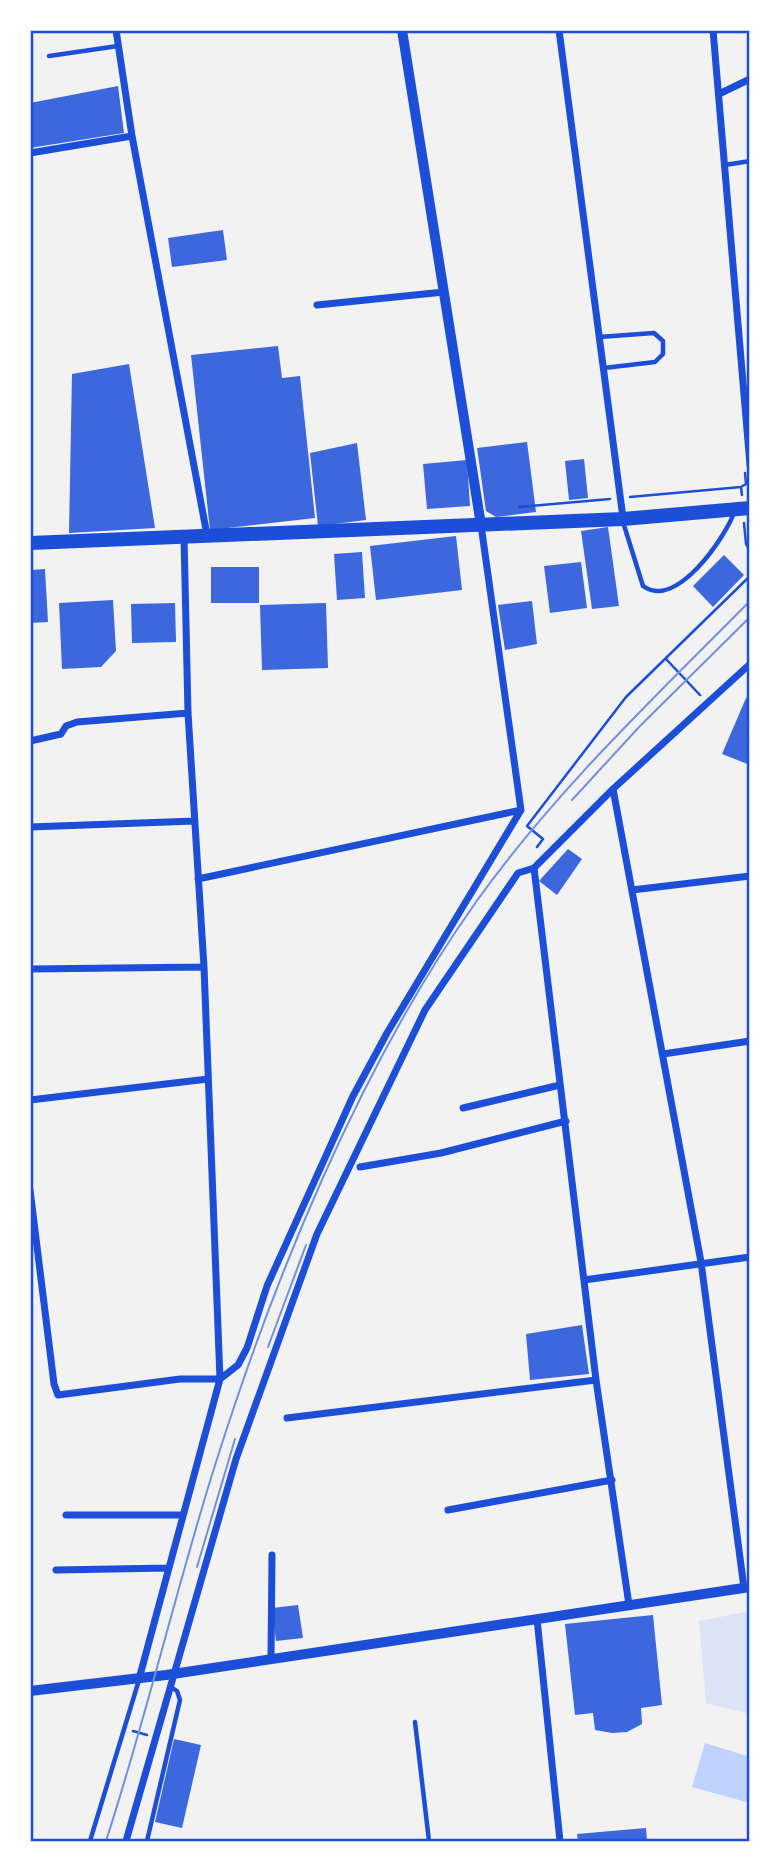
<svg xmlns="http://www.w3.org/2000/svg" width="780" height="1871" viewBox="0 0 780 1871" font-family="Lato,sans-serif">
<style>
.green{fill:#dbe4f7}
.water{fill:#bfd3fe}
.building{fill:#3d67dc}
.lines{fill:none;stroke-linecap:round;stroke-linejoin:round}
.path{stroke:#1d4ed8;stroke-width:2.5}
.service{stroke:#1d4ed8;stroke-width:4.5}
.minor{stroke:#1d4ed8;stroke-width:7}
.tertiary{stroke:#1d4ed8;stroke-width:10}
.primary{stroke:#1d4ed8;stroke-width:14}
.tram{stroke:#7290e2;stroke-width:2}
.neatline{fill:none;stroke:#1d4ed8;stroke-width:2.5}
</style>
<rect width="100%" height="100%" fill="#f2f2f2"/>
<path class="green" d="M750,1611V1714L706,1703L699,1621Z"/>
<path class="water" d="M705,1743L750,1757V1803L692,1787Z"/>
<path class="building" d="M118,86L124,133L30,148V103Z
M223,230L227,260L172,267L168,238Z
M278,346L282,378L300,376L315,518L210,530L191,355Z
M129,364L155,528L69,533L72,374Z
M527,442L536,512L496,517L486,511L477,448Z
M357,443L366,520L318,526L310,453Z
M584,459L588,498L569,500L565,461Z
M467,460L470,506L427,509L423,464Z
M608,527L619,606L592,609L581,531Z
M456,536L462,590L376,600L370,546Z
M362,552L365,598L337,600L334,554Z
M724,555L744,575L713,607L693,586Z
M581,562L587,608L550,613L544,566Z
M211,567H259V603H211Z
M45,569L48,622L30,623V570Z
M113,600L116,651L101,667L62,669L59,603Z
M532,601L537,644L505,650L498,605Z
M175,603L176,642L132,643L131,604Z
M326,603L328,668L262,670L260,605Z
M746,698L750,700V765L722,754Z
M568,849L582,859L557,895L539,881Z
M582,1325L589,1374L530,1380L526,1334Z
M298,1605L303,1638L276,1641L272,1608Z
M653,1615L662,1705L641,1708L642,1724L627,1732L612,1733L595,1730L593,1713L575,1715L565,1624Z
M174,1739L201,1745L182,1828L155,1822Z
M646,1828L647,1841H578L577,1834Z"/>
<g class="lines">
<path class="path" d="M741,487L746,484L745,473
M630,497L741,487L742,495
M519,507L610,499
M744,523L746,544L750,550
M666,659L700,695
M537,847L543,839L527,826L626,697L750,576
M133,1731L147,1735"/>
<path class="service" d="M49,56L118,46
M725,165L750,161
M599,337L654,333L663,341V354L655,362L604,368
M623,522L643,586C676,610 724,539 734,513
M415,1722L429,1841
M90,1841L139,1680
M147,1841L180,1700L177,1691L171,1687"/>
<path class="minor" d="M116,30L132,136L207,535
M559,30L623,518
M713,30L750,465
M719,94L750,79
M30,153L132,136
M317,305L444,292
M30,741L61,734L66,726L77,722L188,713
M613,789L701,1262L744,1588
M30,827L195,821
M534,868L596,1380L629,1605
M534,868L613,789L750,664
M198,879L521,810
M632,890L750,876
M30,969L204,967
M663,1054L750,1041
M30,1100L208,1079
M463,1108L560,1085
M360,1167L441,1153L566,1121
M30,1190L54,1384L58,1395L180,1379H220L204,967L188,713L184,537
M584,1280L750,1257
M287,1418L596,1380
M448,1510L612,1480
M66,1515H183
M56,1570L169,1568
M537,1619L560,1841
M271,1658L272,1555
M139,1679L220,1379L238,1365L247,1348L267,1286L353,1096L387,1033L521,810L481,525
M126,1841L236,1459L317,1234L425,1010L518,873L534,868"/>
<path class="tertiary" d="M402,30L481,525
M30,1691L166,1675L750,1587"/>
<path class="primary" d="M30,543L623,519L750,508"/>
<path class="tram" d="M572,800L640,726L750,617
M268,1347L306,1245
M197,1567L235,1439
M106,1841C145,1721 174,1598 211,1478C271,1285 359,1067 476,902C555,791 655,697 750,601"/>
</g>
<rect width="780" height="1871" fill="none" stroke="#ffffff" stroke-width="63"/>
<rect x="32" y="32" width="716" height="1808" class="neatline"/>
</svg>
